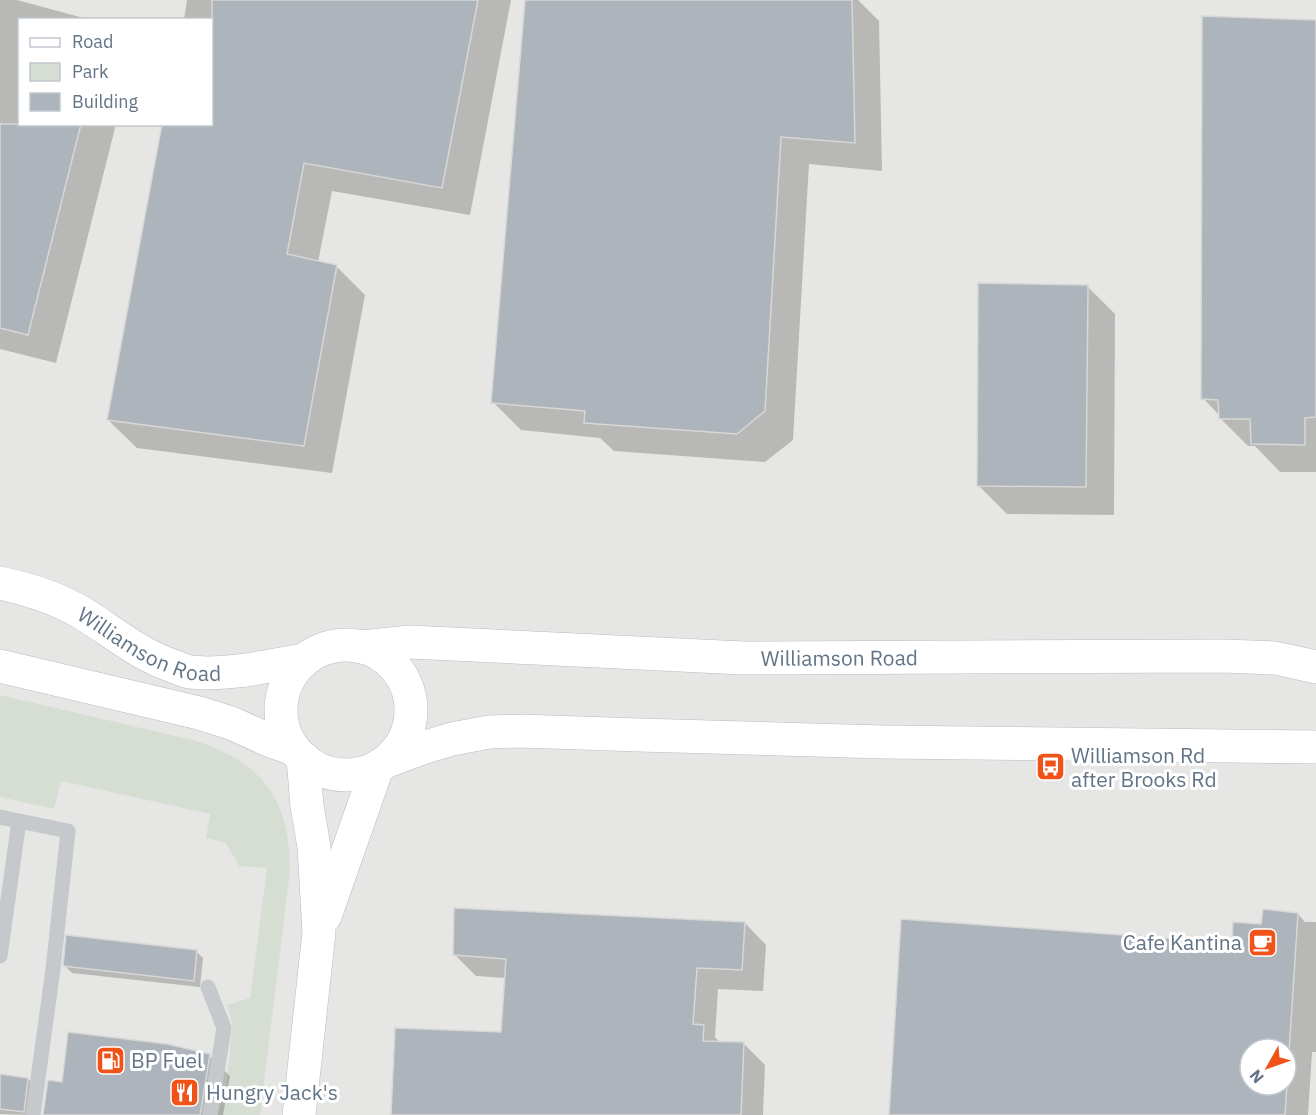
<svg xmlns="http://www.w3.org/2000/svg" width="1316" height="1115" viewBox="0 0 1316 1115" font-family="'IBM Plex Sans',sans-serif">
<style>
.built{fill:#e6e7e5;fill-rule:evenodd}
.green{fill:#d6ded3}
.shadow{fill:#0003;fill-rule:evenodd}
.building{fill:#adb4bb;stroke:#d7d7d5;stroke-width:1.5;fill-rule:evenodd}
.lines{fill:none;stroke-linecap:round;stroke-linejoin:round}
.secondary-casing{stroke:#b7bcc1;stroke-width:34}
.lane{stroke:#c5c9cc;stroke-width:15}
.secondary{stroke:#fff;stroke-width:33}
.labels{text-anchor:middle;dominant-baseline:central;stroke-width:6;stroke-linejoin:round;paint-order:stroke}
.street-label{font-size:21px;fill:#627486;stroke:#fff}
.poi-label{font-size:21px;fill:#627486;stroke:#fff;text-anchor:start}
</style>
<rect width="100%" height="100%" fill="#f6f6f2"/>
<path class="built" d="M0,0H1316V1115H0ZM20,20H212V124H20ZM1250,1049H1286V1085H1250Z"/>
<path class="green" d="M0,695L197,741C265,764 290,801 290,871L260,1115H217L226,1090L230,1050L232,1024L227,1005L250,998L267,868L239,866L226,843L206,838L210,814L61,781L54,809L0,797Z"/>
<path class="shadow" d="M0,0H17L91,20H20V124H116L56,363L0,349Z
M187,0H511L470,215L332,191L318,262L336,266L365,295L332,473L137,448L108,420L212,124V20H184Z
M526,0H858L879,21L882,171L809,164L793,440L765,462L614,451L600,438L521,430L493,402Z
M1316,22V472H1280L1255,446H1248L1220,418V416L1203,398Z
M1087,286L1115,314L1114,515L1007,514L979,486Z
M1298,914L1305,922H1316V1052H1312L1308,1115H891L1234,945L1263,925ZM1250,1049H1286V1085H1250Z
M745,923L766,945L763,991L718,989L715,1037L720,1043L744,1044L765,1065L763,1115H392L503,1033L506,978L476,976L454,954Z
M196,951L203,958L200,987L72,973L65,966Z
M209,1056L230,1076L223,1115H46L64,1084Z
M0,1076L28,1079L35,1086L31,1115L0,1114Z"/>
<path class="building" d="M212,0H478L442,188L304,163L287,254L337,265L304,446L107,420L162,124H212Z
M525,0H852L855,143L781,137L765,411L737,434L584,423L585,411L491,403Z
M1202,16L1316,20V417L1305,418V445L1251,444L1250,419H1219L1218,400L1201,399Z
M0,124H81L28,335L0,328Z
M978,283L1088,285L1086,487L977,486Z
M454,908L745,922L742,970L697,968L693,1024L704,1025L703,1041L744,1042L741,1115H391L395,1028L501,1032L506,959L453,955Z
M1263,909L1298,913L1285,1115H889L901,919L1232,943L1233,922L1261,924ZM1250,1049H1286V1085H1250Z
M66,935L197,950L194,981L63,966Z
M68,1032L167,1044L210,1054L200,1115H43L48,1080L62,1082Z
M0,1074L28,1078L24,1112L0,1109Z"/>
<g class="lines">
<defs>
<g id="secondary">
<path id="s1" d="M0,583C28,589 57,598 82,613C112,631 139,655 173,666C178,668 185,671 190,672C228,676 268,666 304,660"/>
<circle cx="346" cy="710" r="65"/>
<path id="s2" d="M362,647L410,642L743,658L1224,656L1275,658L1316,667"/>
<path d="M0,666L199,713L231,723L271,741L294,749"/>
<path d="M387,761L422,748L452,739L489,732L520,731L639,735L883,742L1316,747"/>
<path d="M325,916L377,768"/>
<path d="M299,1115L319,932L314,847L307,806L303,758"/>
</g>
</defs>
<use href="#secondary" class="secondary-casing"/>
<path class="lane" d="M0,817L68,831L53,969L33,1115
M0,956L19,821
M208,987L224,1028L210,1115"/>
<use href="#secondary" class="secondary"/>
</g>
<defs>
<symbol id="bus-square" viewBox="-11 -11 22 22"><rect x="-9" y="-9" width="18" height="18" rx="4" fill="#f15217" stroke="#fff"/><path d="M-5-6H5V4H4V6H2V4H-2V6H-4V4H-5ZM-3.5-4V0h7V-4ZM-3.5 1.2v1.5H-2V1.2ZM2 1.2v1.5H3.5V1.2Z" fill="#fff"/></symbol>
<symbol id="cafe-square" viewBox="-11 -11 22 22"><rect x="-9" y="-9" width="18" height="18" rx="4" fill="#f15217" stroke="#fff"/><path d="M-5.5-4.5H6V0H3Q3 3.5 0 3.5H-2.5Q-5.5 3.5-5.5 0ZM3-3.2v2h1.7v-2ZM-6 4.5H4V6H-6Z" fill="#fff"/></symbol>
<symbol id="fuel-square" viewBox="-11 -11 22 22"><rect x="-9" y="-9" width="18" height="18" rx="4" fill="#f15217" stroke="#fff"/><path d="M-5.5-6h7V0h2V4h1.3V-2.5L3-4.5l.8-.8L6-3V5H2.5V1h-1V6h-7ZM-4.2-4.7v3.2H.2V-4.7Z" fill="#fff"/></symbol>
<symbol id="restaurant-square" viewBox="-11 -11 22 22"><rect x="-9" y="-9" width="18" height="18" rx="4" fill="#f15217" stroke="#fff"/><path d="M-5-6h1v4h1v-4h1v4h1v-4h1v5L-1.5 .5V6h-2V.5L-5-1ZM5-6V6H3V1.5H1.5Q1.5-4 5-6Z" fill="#fff"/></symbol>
</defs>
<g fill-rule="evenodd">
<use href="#bus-square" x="1034" y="750" width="33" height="33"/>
<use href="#cafe-square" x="1246" y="926" width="33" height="33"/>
<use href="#fuel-square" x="94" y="1044" width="33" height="33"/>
<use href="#restaurant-square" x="168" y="1076" width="33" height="33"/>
</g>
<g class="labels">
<g class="street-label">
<text stroke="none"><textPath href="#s1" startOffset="164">Williamson Road</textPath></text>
<text stroke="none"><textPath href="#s2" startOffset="478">Williamson Road</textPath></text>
</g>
<g class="poi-label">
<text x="1071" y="755">Williamson Rd<tspan x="1071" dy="24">after Brooks Rd</tspan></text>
<text x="1242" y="942" text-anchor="end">Cafe Kantina</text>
<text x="131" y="1060">BP Fuel</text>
<text x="206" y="1092">Hungry Jack's</text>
</g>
</g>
<rect x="18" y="18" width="195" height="108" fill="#ffffff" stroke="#c0c7cf" stroke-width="1.5"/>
<rect x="30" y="38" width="30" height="9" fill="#ffffff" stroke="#c0c7cf" stroke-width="1.5"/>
<text x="72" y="48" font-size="18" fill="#627486">Road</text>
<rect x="30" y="63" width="30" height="18" fill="#d6ded3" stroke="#c0c7cf" stroke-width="1.5"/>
<text x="72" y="78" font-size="18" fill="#627486">Park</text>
<rect x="30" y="93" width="30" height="18" fill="#adb4bb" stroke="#c0c7cf" stroke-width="1.5"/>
<text x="72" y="108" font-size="18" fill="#627486">Building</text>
<g transform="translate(1268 1067) rotate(230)"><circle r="28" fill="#ffffff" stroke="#c0c7cf" stroke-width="1.5"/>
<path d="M0-4.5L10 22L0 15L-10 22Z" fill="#f15217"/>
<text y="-9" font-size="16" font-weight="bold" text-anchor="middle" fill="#627486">N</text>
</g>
</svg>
